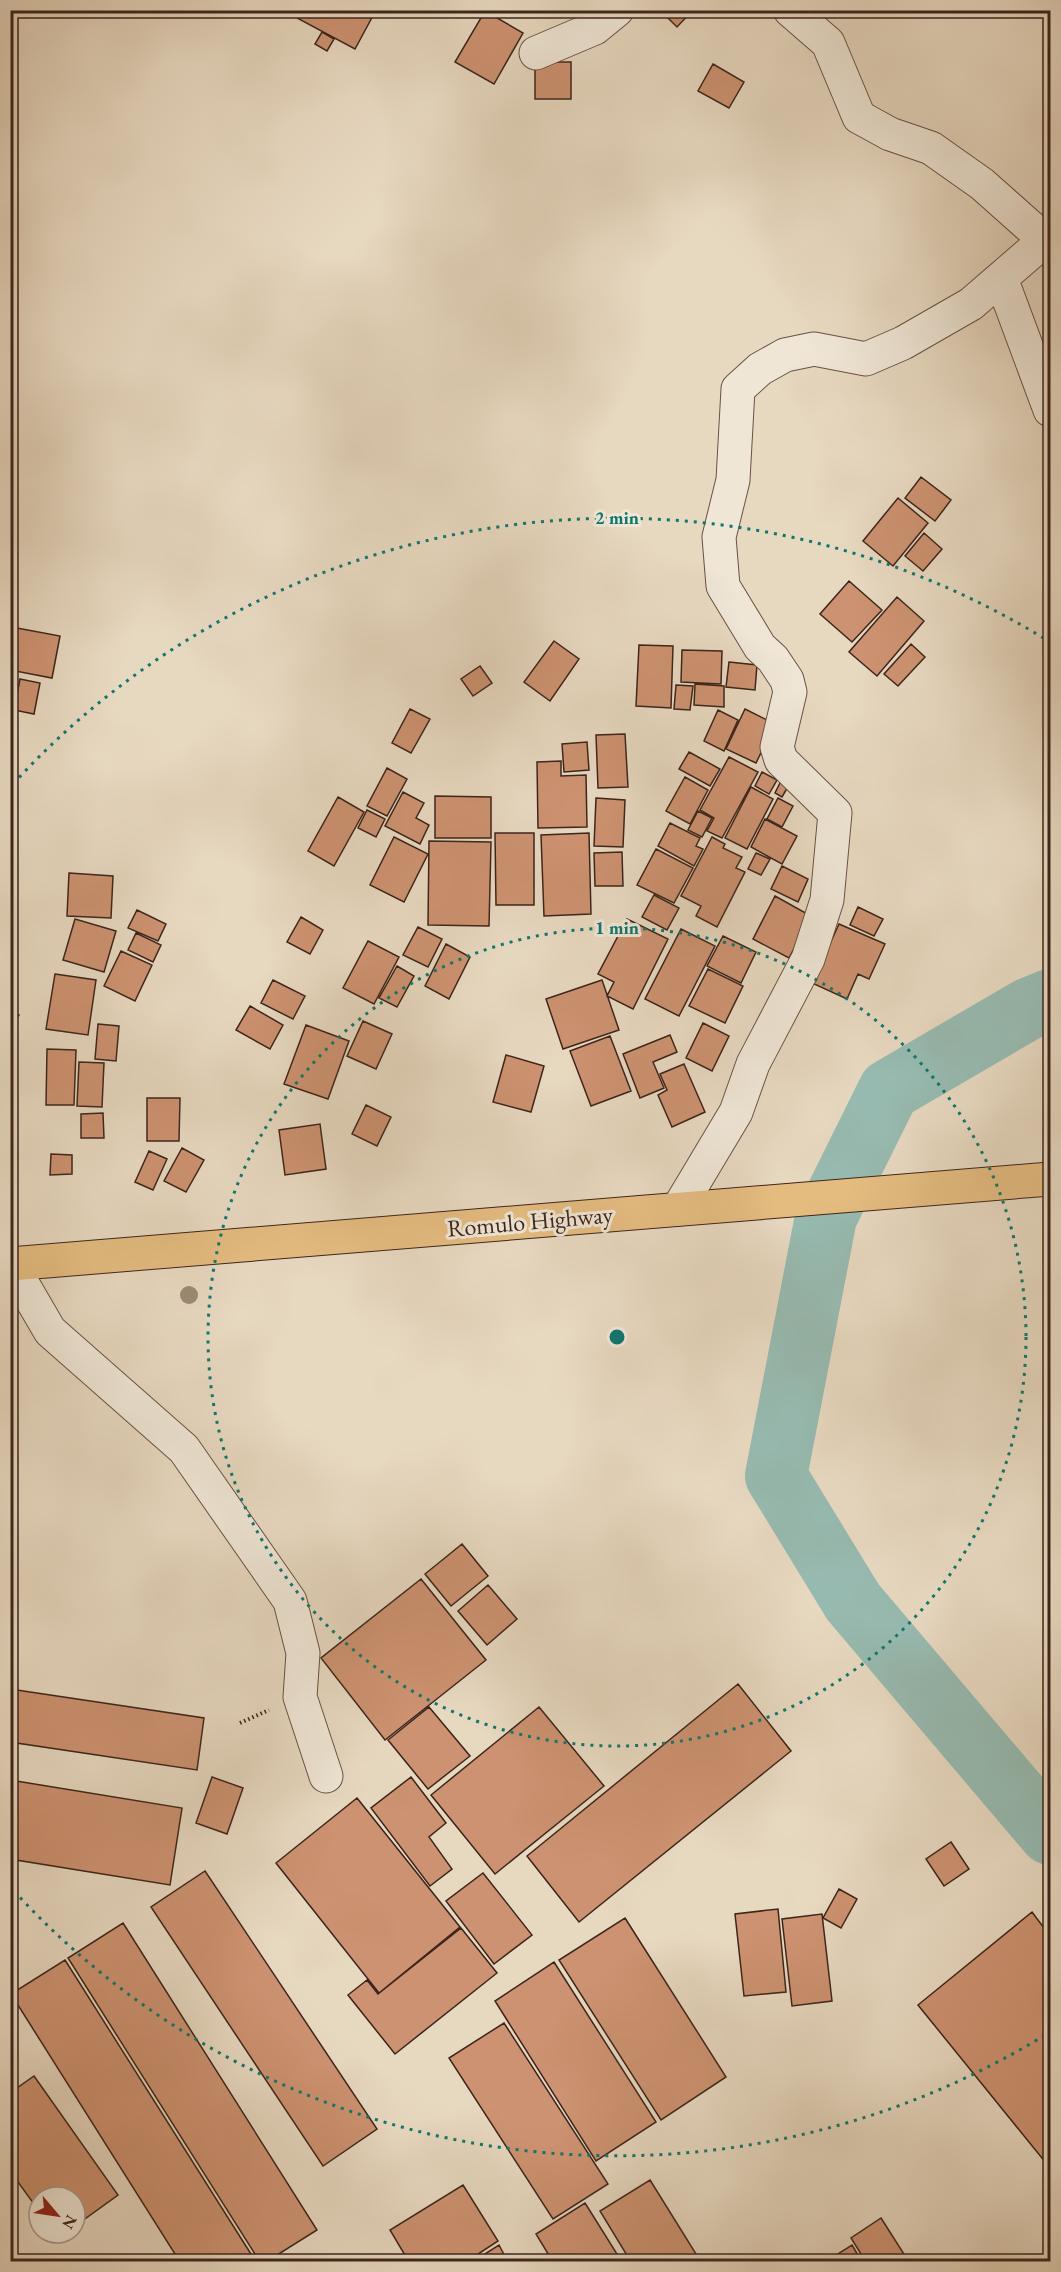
<svg xmlns="http://www.w3.org/2000/svg" width="1061" height="2272" viewBox="0 0 1061 2272" font-family="'EB Garamond',serif">
<style>
.lines{fill:none;stroke-linecap:round;stroke-linejoin:round}
.river{stroke:#97bab0;stroke-width:62}
.building{fill:#cd9271;stroke:#3d251b;stroke-width:1.5}
.minor-casing{stroke:#685244;stroke-width:35}
.highway-casing{stroke:#3d251b;stroke-width:35}
.path{stroke:#3d251b;stroke-width:4;stroke-dasharray:1.5 3;stroke-linecap:butt}
.minor{stroke:#efe6d6;stroke-width:33}
.highway{stroke:#e4bc80;stroke-width:33}
.tree{fill:#9b8a75}
.ring{fill:none;stroke:#0f766e;stroke-width:3;stroke-dasharray:3 6}
.labels{text-anchor:middle;dominant-baseline:central;stroke-width:6;stroke-linejoin:round;paint-order:stroke}
.street-label{font-size:24px;fill:#3d251b;stroke:#efe6d6}
.centre{fill:#0f766e;stroke:#efe6d6;stroke-width:3}
.ring-label{font-size:18px;text-anchor:middle;font-weight:bold;fill:#0f766e;stroke:#efe6d6;stroke-width:6;stroke-linejoin:round;paint-order:stroke}
</style>
<rect width="100%" height="100%" fill="#e7d8c0"/>
<filter id="stains"><feTurbulence type="fractalNoise" baseFrequency=".00333" numOctaves="4"/><feColorMatrix values="0 0 0 0 .2 0 0 0 0 .09 0 0 0 0 .02 0 0 0 .5 -.17"/></filter>
<radialGradient id="worn" r=".72"><stop offset=".6" stop-color="#630" stop-opacity="0"/><stop offset="1" stop-color="#630" stop-opacity=".3"/></radialGradient>
<g class="lines">
<path class="river" d="M1050,1000L1028,1009L889,1090L826,1217L776,1476L853,1602L1050,1834"/>
</g>
<path class="building" d="M301,10H376L355,49L297,18Z
M660,10H693L677,27Z
M485,11L523,33L494,84L455,62Z
M322,32L334,39L327,51L315,44Z
M535,62H571V99H535Z
M713,64L744,82L729,108L698,91Z
M921,477L951,500L935,521L905,498Z
M898,498L928,523L893,566L863,541Z
M924,533L942,549L923,571L905,556Z
M849,581L882,610L852,642L820,614Z
M897,597L924,621L877,676L849,652Z
M17,628L60,636L52,678L10,670Z
M554,641L579,659L550,701L524,682Z
M911,644L925,657L898,686L884,674Z
M639,645L673,646L671,708L636,706Z
M682,650L722,651L721,684L681,682Z
M729,662L757,665L755,690L726,687Z
M480,666L492,683L473,696L461,679Z
M20,679L40,683L34,714L14,710Z
M695,684L724,686V707L694,705Z
M676,685L693,686L690,710L674,709Z
M410,709L430,719L411,753L392,743Z
M745,709L775,724L756,763L726,749Z
M718,710L738,720L724,751L704,741Z
M625,734L628,787L598,788L596,735Z
M587,742L589,770L564,772L562,744Z
M689,752L720,769L710,786L679,769Z
M729,757L758,772L722,838L707,831L714,818L700,810Z
M561,761V776L586,775L587,827L538,828L537,762Z
M387,768L407,779L387,816L367,806Z
M762,772L777,780L769,794L755,786Z
M685,777L708,790L690,824L666,811Z
M781,781L789,785L782,797L775,793Z
M751,787L773,799L747,849L725,838Z
M403,792L424,803L416,818L429,825L420,844L385,826Z
M435,796L491,797V838H435Z
M338,797L364,812L334,866L308,851Z
M596,798L625,800L623,847L594,846Z
M778,798L793,806L782,827L767,819Z
M367,810L385,819L376,837L358,828Z
M698,811L712,818L702,837L688,830Z
M765,819L797,836L782,864L751,847Z
M670,823L700,838L696,846L703,849L694,866L658,846Z
M495,833H534V905H496Z
M589,833L591,914L544,916L541,835Z
M394,837L428,854L404,902L370,885Z
M712,837L725,844L723,848L742,857L736,868L745,872L717,927L696,916L701,906L681,896Z
M429,841L491,842L489,926L428,925Z
M656,849L693,868L674,903L637,885Z
M622,852L623,886H595L594,853Z
M756,853L770,859L761,875L748,869Z
M782,866L808,879L798,902L771,889Z
M69,873L113,876L111,918L67,916Z
M654,895L679,908L667,930L642,917Z
M775,896L811,916L789,958L753,939Z
M858,907L883,919L874,936L850,925Z
M137,910L166,924L158,941L128,928Z
M301,917L323,930L310,954L287,942Z
M75,919L116,931L104,972L63,960Z
M627,919L668,939L633,1009L607,996L614,982L598,974Z
M839,924L885,944L869,979L858,974L847,999L812,983Z
M418,927L442,939L428,967L403,955Z
M681,929L715,946L679,1016L645,999Z
M136,933L161,945L153,962L128,950Z
M723,936L756,952L741,983L707,966Z
M368,941L399,957L374,1004L343,988Z
M446,944L470,957L449,999L425,986Z
M121,951L152,965L135,1001L104,986Z
M397,966L414,976L397,1007L379,998Z
M708,969L743,986L725,1023L689,1006Z
M55,974L96,980L88,1035L46,1029Z
M273,980L305,996L293,1019L261,1003Z
M602,980L619,1030L563,1049L546,999Z
M250,1006L283,1025L270,1049L236,1030Z
M10,1010L19,1015L10,1030Z
M363,1021L392,1034L376,1069L347,1056Z
M703,1023L729,1036L712,1071L686,1058Z
M98,1024L119,1026L116,1061L95,1059Z
M306,1025L349,1041L328,1099L284,1084Z
M670,1035L677,1052L653,1062L664,1088L640,1098L623,1054Z
M610,1036L631,1091L591,1106L570,1051Z
M47,1049L76,1050L74,1105H46Z
M506,1055L544,1066L531,1112L493,1102Z
M79,1062L104,1063L102,1107L77,1106Z
M684,1064L705,1112L672,1127L658,1095L667,1090L660,1074Z
M147,1098H180L179,1141H147Z
M366,1105L391,1117L377,1146L352,1134Z
M103,1113L104,1138H81V1114Z
M320,1124L326,1169L285,1175L279,1130Z
M182,1148L204,1160L186,1192L164,1181Z
M149,1151L167,1159L153,1190L135,1182Z
M51,1154L72,1155V1174L50,1175Z
M462,1544L488,1576L451,1606L425,1574Z
M421,1579L486,1660L385,1740L321,1658Z
M488,1585L517,1619L487,1645L458,1611Z
M738,1684L791,1751L579,1922L527,1856Z
M10,1689L204,1718L197,1770L10,1742Z
M429,1707L470,1756L428,1789L388,1740Z
M539,1707L604,1786L495,1874L431,1795Z
M212,1777L243,1788L227,1834L196,1823Z
M411,1777L446,1823L429,1837L452,1869L430,1886L371,1808Z
M10,1780L182,1808L170,1885L10,1859Z
M357,1798L460,1927L379,1993L276,1863Z
M951,1842L969,1869L944,1886L926,1859Z
M205,1871L377,2129L323,2166L151,1907Z
M483,1873L532,1935L494,1964L446,1901Z
M839,1889L857,1899L841,1928L823,1918Z
M778,1909L786,1992L744,1996L735,1914Z
M1032,1912L1050,1936V2168L918,2005Z
M822,1914L832,2001L792,2006L782,1919Z
M625,1918L726,2077L661,2120L559,1960Z
M123,1923L317,2230L266,2262H260L68,1958Z
M461,1928L497,1973L395,2054L348,1995L367,1980L378,1994Z
M65,1960L256,2262H180L11,1994Z
M554,1962L656,2122L596,2161L495,2001Z
M504,2023L608,2184L553,2219L449,2058Z
M34,2076L118,2195L75,2226V2197H39V2211L10,2171V2093Z
M650,2180L701,2262H631L600,2211Z
M463,2185L498,2241L466,2262H409L390,2230Z
M585,2203L622,2262H553L536,2234Z
M881,2218L909,2262H866L851,2238Z
M499,2245L508,2262H472Z
M852,2245L862,2262H825Z"/>
<g class="lines">
<defs>
<path id="minor" d="M790,10L828,43L859,117L890,134L931,148L982,184L1045,240
M536,53L595,28L617,10
M1001,278L1050,410
M678,1209L736,1112L753,1064L808,959L827,900L835,813L781,760L777,747L790,692L787,680L773,659L760,647L723,586L719,537L733,480L738,389L760,369L785,355L814,349L866,359L903,343L971,304L1045,240L1050,238
M11,1264L50,1331L184,1449L290,1601L303,1653L300,1697L326,1776"/>
<path id="highway" d="M10,1264L1050,1179"/>
</defs>
<use href="#minor" class="minor-casing"/>
<use href="#highway" class="highway-casing"/>
<path class="path" d="M240,1723L269,1710"/>
<use href="#minor" class="minor"/>
<use href="#highway" class="highway"/>
</g>
<circle class="tree" cx="189" cy="1295" r="9"/>
<g class="ring">
<circle cx="617" cy="1337" r="409"/>
<path d="M1045 2035A819 819 0 0 1 13 1890M13 784A819 819 0 0 1 1045 639"/>
</g>
<g class="labels">
<g class="street-label">
<text transform="translate(530 1221) rotate(-5)">Romulo Highway</text>
</g>
</g>
<circle cx="617" cy="1337" r="9" class="centre"/>
<g class="ring-label">
<text x="617" y="524">2 min</text>
<text x="617" y="934">1 min</text>
</g>
<rect width="1061" height="2272" fill="none" stroke="#e7d8c0" stroke-width="36"/>
<rect x="12" y="12" width="1037" height="2248" fill="none" stroke="#3d251b" stroke-width="3"/>
<rect x="18" y="18" width="1025" height="2236" fill="none" stroke="#3d251b" stroke-width="1.5"/>
<g transform="translate(57 2215) rotate(119)"><circle r="28" fill="#efe6d6" stroke="#a8998b" stroke-width="1.5"/>
<path d="M0-4.5L10 22L0 15L-10 22Z" fill="#8f2418"/>
<text y="-9" font-size="16" font-weight="bold" text-anchor="middle" fill="#3d251b">N</text>
</g>
<rect width="100%" height="100%" filter="url(#stains)"/>
<rect width="100%" height="100%" fill="url(#worn)"/>
</svg>
